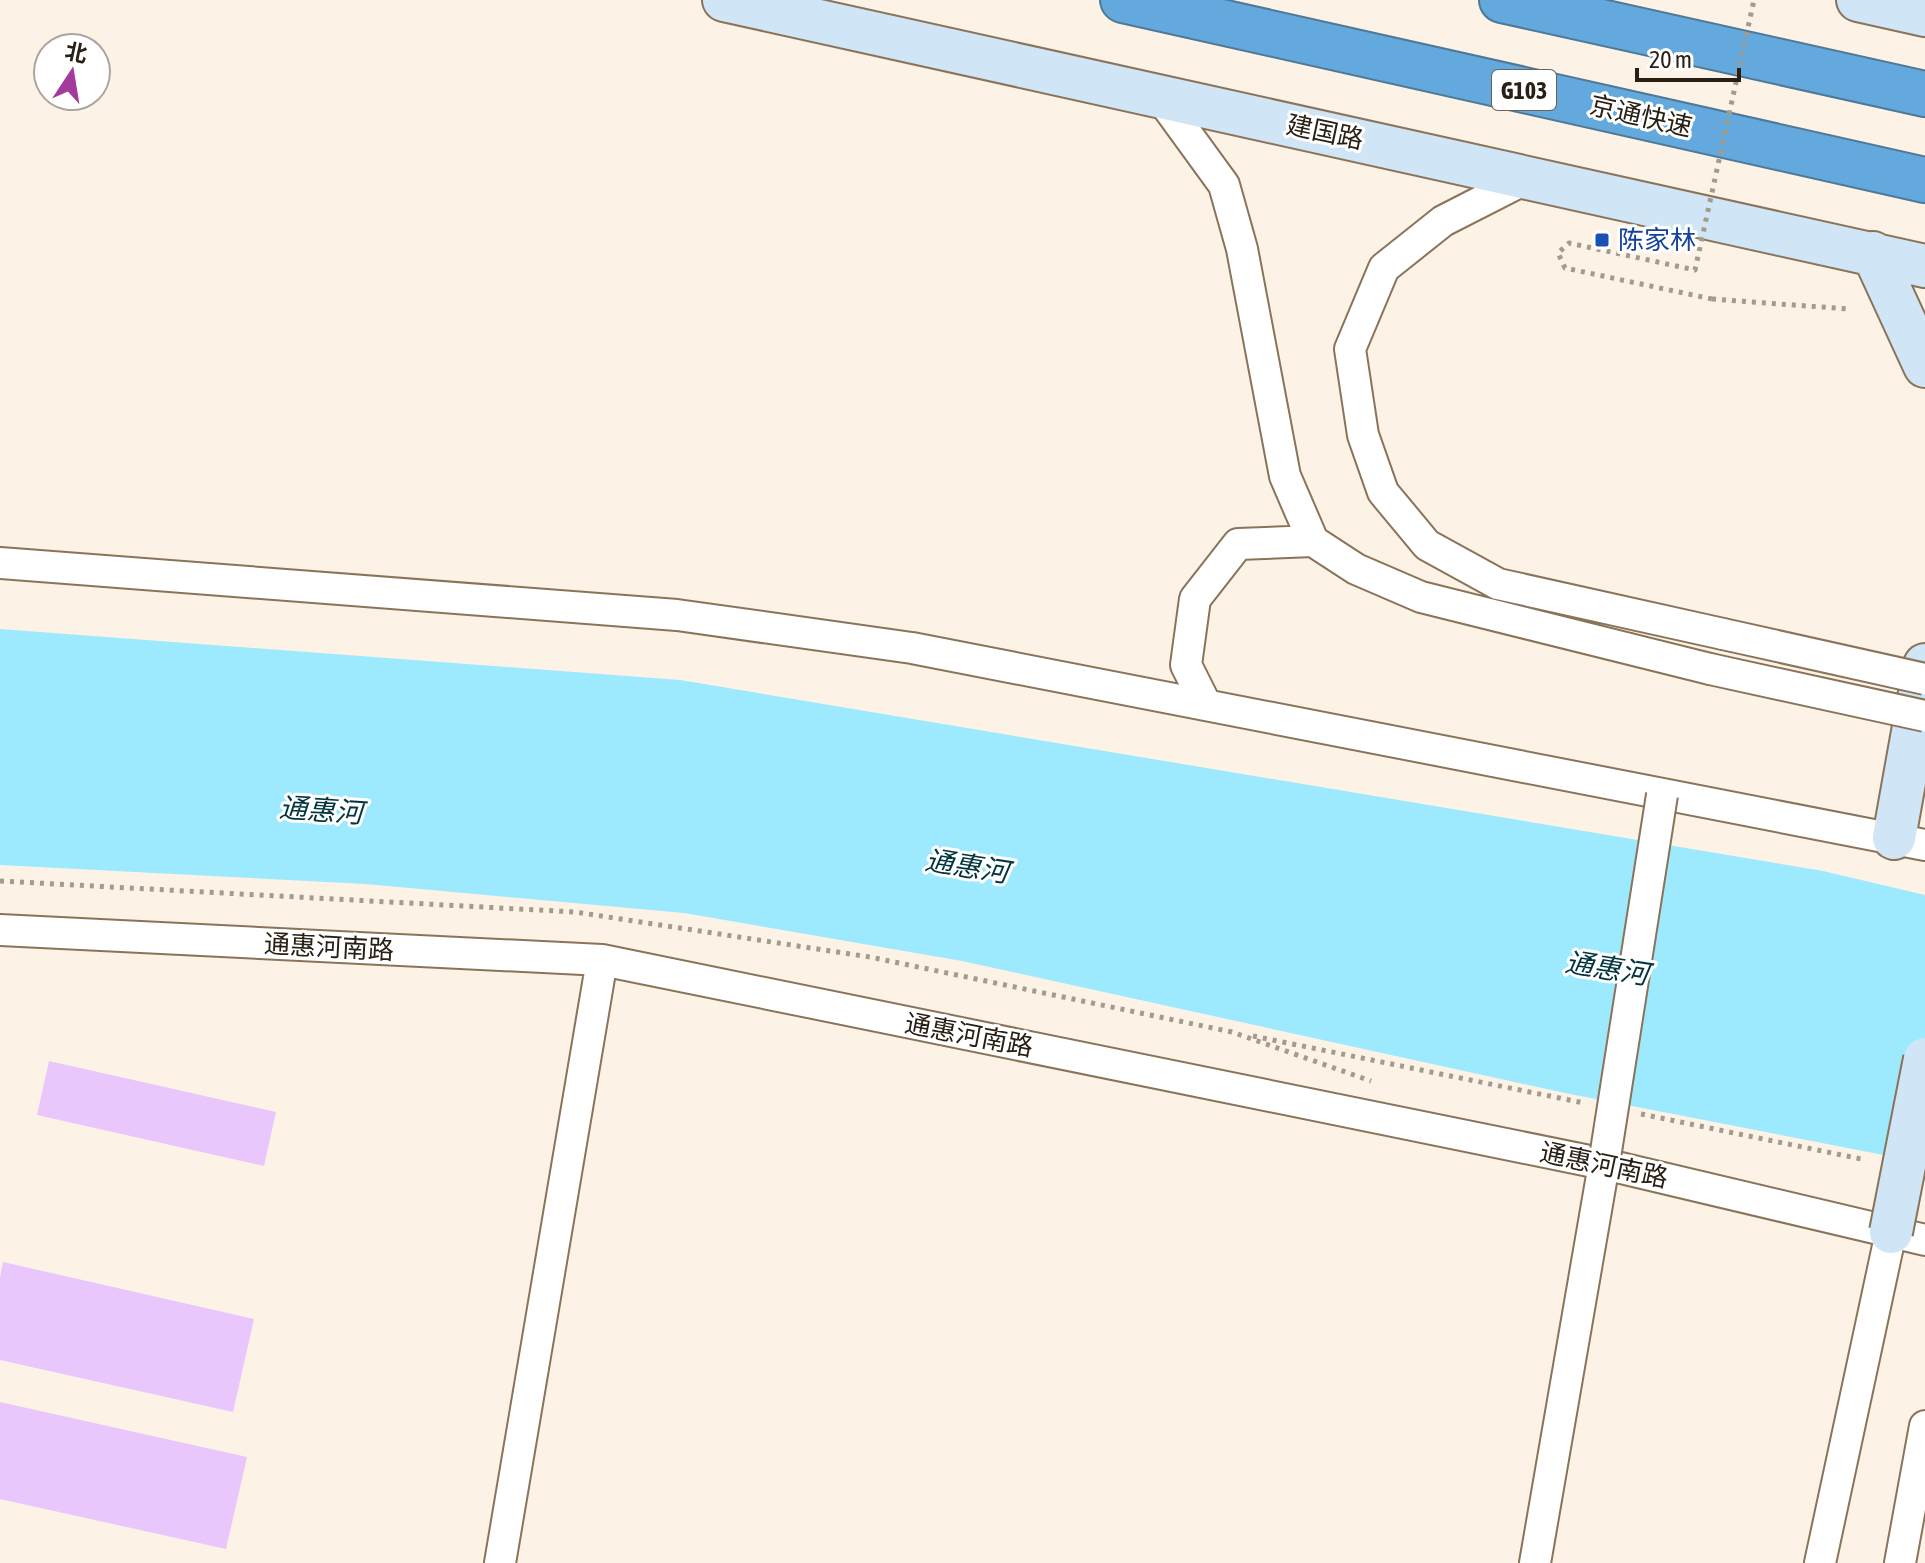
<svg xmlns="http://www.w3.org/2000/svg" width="1925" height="1563" viewBox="0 0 1925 1563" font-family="'Asap Condensed','Noto Sans SC',sans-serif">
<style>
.water{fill:#9deafe}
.building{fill:#e9c7fc}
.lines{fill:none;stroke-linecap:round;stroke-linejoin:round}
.street-casing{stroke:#8a7459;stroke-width:34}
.secondary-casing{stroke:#8a7459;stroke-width:46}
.highway-casing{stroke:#4f7997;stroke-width:48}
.path{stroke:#a49b8f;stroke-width:5;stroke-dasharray:4 6;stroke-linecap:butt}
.street{stroke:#fff;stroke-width:30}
.secondary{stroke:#d0e5f5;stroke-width:42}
.highway{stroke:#63a9dd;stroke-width:44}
.street-bridge-casing{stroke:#8a7459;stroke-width:34;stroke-linecap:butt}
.secondary-bridge-casing{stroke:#8a7459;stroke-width:46;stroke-linecap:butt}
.path-bridge{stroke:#a49b8f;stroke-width:5;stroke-dasharray:4 6;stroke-linecap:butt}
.street-bridge{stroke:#fff;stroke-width:30}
.secondary-bridge{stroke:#d0e5f5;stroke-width:42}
.transit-dot{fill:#1a4fb4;stroke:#fff;stroke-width:3}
.labels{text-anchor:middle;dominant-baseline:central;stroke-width:6;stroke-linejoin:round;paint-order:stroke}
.shield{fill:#fff;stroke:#69635b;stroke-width:2}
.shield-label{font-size:24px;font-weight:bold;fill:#292015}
.street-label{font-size:26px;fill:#292015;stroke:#fff}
.transit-label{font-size:26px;fill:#164399;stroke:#fff;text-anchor:start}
.water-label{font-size:28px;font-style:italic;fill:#03353f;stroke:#fff}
</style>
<rect width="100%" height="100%" fill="#fcf2e6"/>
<path class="water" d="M0,629L680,680L1823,871L1925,895V1163L1565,1093L962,961L684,913L366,884L0,865Z"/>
<path class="building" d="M49,1061L276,1112L264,1166L37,1115Z
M3,1262L254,1319L233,1412L0,1360V1277Z
M0,1402L247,1457L226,1549L0,1499Z"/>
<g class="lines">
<defs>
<path id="street" d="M1160,97L1224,185L1242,249L1285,476L1313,541L1356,569L1421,597L1710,669
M1529,177L1443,221L1384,268L1350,349L1363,435L1383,492L1427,545L1498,584L1723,634
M0,563L677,615L912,648L1925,845
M1206,705L1186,665L1195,599L1238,544L1313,541
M0,930L602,960L1604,1164L1925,1240
M500,1563L602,960
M1535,1563L1604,1164
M1820,1563L1891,1232
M1900,1563L1925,1426"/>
<path id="secondary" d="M724,0L1925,266
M1858,0L1925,15
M1873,253L1925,366
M1894,838L1925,665"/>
<path id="highway" d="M1123,0L1925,180
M1502,0L1925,94"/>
</defs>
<use href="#street" class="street-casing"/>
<use href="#secondary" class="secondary-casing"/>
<use href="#highway" class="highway-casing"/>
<path class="path" d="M1712,299L1848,309
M0,881L575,912L870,957L1232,1032L1371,1081
M1253,1036L1584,1103
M1641,1114L1866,1160"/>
<use href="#street" class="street"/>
<use href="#secondary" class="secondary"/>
<use href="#highway" class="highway"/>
<defs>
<path id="street-bridge" d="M1723,634L1925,679
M1710,669L1925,716
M1604,1164L1662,795"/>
<path id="secondary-bridge" d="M1891,1232L1925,1059"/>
</defs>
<use href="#street-bridge" class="street-bridge-casing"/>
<use href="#secondary-bridge" class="secondary-bridge-casing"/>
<path class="path-bridge" d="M1712,299L1565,268L1558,253L1569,243L1695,270L1754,0"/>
<use href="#street-bridge" class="street-bridge"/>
<use href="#secondary-bridge" class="secondary-bridge"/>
</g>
<rect class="transit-dot" x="1594" y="232" width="16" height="16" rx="4"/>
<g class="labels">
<rect class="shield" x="1492" y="70" width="64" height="40" rx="6"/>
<g class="shield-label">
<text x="1524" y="90">G103</text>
</g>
<g class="street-label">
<text transform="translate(1641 116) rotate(13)">京通快速</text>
<text transform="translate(1325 132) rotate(12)">建国路</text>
<text transform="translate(329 947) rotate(3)">通惠河南路</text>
<text transform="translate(969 1035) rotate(11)">通惠河南路</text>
<text transform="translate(1604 1165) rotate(12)">通惠河南路</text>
</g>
<g class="transit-label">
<text x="1618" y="240">陈家林</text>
</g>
<g class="water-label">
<text transform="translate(321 810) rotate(4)">通惠河</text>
<text transform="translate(967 866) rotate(9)">通惠河</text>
<text transform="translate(1607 968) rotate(9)">通惠河</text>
</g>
</g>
<g transform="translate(72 72) rotate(12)"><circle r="38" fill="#ffffff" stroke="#a9a6a1" stroke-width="2"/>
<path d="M0-6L14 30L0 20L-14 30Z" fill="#a43a9b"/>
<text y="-12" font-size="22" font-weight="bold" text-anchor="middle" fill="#292015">北</text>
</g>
<path d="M1637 68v12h102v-12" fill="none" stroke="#292015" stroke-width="4"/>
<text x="1649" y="68" font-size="24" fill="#292015" stroke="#ffffff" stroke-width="6" paint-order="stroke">20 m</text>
</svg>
